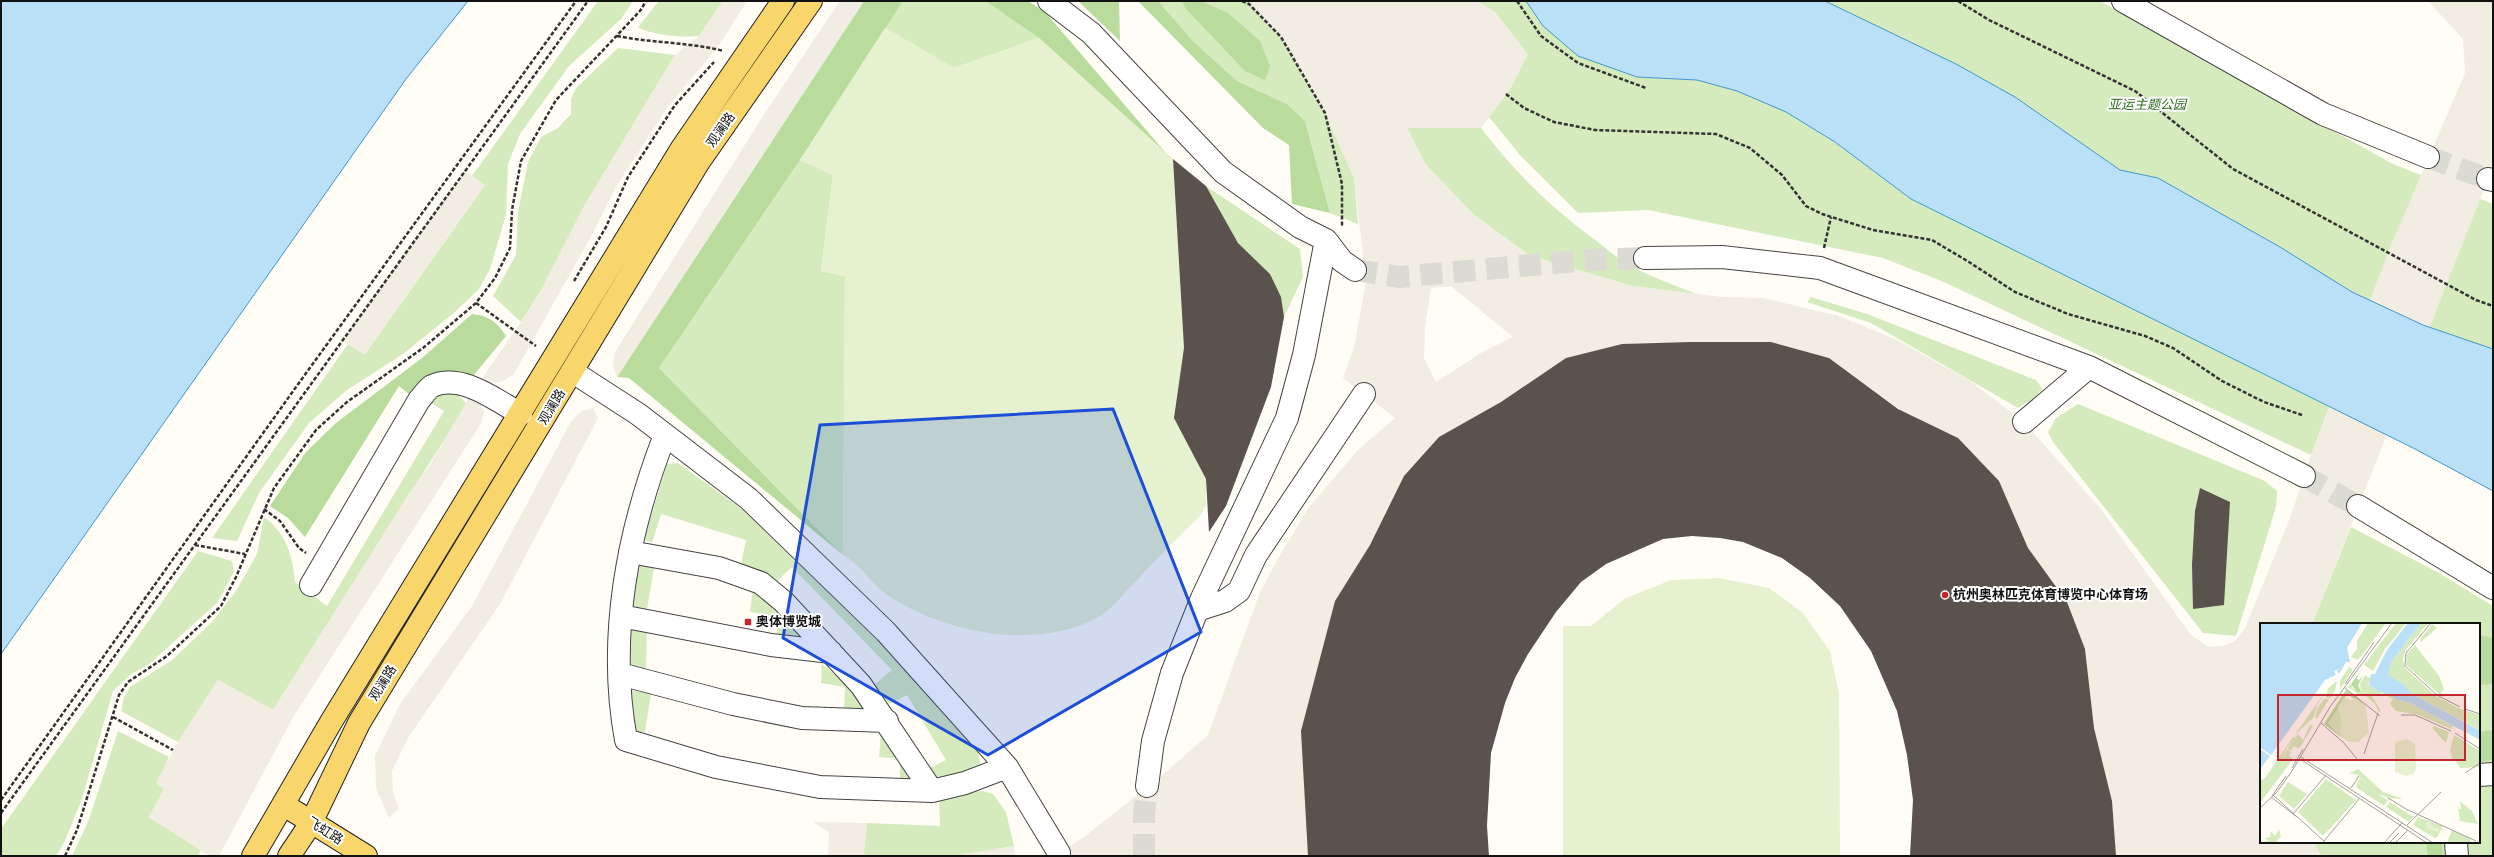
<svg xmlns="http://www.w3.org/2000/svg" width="2494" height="857" viewBox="0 0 2494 857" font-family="Spectral,'Noto Sans SC',serif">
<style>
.green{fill:#d5ebbd}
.forest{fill:#b9dc9c}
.pitch{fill:#e6f2cf}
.plaza{fill:#f1ede2;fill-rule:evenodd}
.water{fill:#b9e0f7;stroke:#3f96cf}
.building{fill:#5a524d}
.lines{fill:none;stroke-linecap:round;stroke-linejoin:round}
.minor-tunnel{stroke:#dbdad3;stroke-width:22;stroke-dasharray:22 11;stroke-linecap:butt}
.minor-casing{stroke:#444;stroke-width:24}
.major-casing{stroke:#222;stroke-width:24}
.path{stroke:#333;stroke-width:2.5;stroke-dasharray:4 2;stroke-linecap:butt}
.minor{stroke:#fff;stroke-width:22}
.major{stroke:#f9d66b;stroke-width:22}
.marked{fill:#1d4ed8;fill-opacity:0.2;stroke:#1d4ed8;stroke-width:3;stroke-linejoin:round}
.poi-dot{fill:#c4262e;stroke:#fff;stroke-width:1.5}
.labels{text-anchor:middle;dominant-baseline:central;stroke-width:4;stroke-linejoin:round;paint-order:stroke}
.park-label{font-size:13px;font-style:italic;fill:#2f6b1f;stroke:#fff}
.street-label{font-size:13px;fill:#111;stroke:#fff}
.poi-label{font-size:13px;font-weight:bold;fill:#111;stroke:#fff;text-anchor:start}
.inset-road{fill:none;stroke:#a09f9a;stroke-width:1}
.view{fill:#c4262e;fill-opacity:0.15;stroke:#c4262e;stroke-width:2}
.inset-edge{fill:none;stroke:#111;stroke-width:2}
</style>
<rect width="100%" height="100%" fill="#fffdf5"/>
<path class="green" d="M598,1H633L621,19L569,66L520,134L508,164L506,215L490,269L479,289L455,312L403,354L347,390L309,423L259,493L237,541L212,538L348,344L365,354L485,185L472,176Z
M659,1H723L699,36C685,38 649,35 638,27Z
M903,1H985L1039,38L954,68L885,28Z
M1158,1H1256L1249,4L1281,37L1325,113L1354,178L1358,224L1330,213L1305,121L1287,104L1237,81L1193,41Z
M1477,1H1526L1543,26L1637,77L1697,80L1737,91L1786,112L1835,142L1911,199L2323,403L2329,407L2311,455L1944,282L1883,258L1648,210L1578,213L1520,155L1489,117L1512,86L1496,13Z
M1825,1H2100L2393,164L2493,204V349L2423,325L2352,292L2280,247L2158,178L2120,170L2015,97L1956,64Z
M618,48L675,55L583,208L543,287L521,322L493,296L516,255L518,212L528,162L541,137L558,128L571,114V99L576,88Z
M1407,128H1481C1515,172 1549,206 1594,239C1604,247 1615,256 1626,263C1648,276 1672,284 1696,294L1632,286L1530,256L1473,214L1426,165Z
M800,160L833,175L821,271L845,276L843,555L659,368Z
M1206,186L1300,249L1303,277L1284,317L1270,274L1238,243Z
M1811,297L1867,314L2036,380L2042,388L2036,397L2018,408L1871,323L1807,302Z
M440,392H455L467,404L273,710L218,680L178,742L121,711L124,697L130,687L172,660L212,622L236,591L257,554L264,517C286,532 293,557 295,582L327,606L444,411L431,403Z
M2078,404L2265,481L2277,491L2276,507L2236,636L2203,633L2053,442L2048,432L2056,418Z
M678,463L743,510L877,638L978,752L981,767L969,775L938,778L930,768L946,760L907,695L889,704L874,685L892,670L792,567L776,582L741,564L746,540L661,514L652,543L644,539L667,464Z
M2351,527L2439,573L2493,606V856H2321L2314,842H2479V624H2312Z
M198,551L232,561L234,571L218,602L148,665L130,675L113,691L82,799L64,843L56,856H1V829Z
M639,565L654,568L647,609L632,606Z
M753,589L809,642L776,637L779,617L750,612Z
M631,629L647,630L646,669L630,665Z
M822,664L854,691L869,712L844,709L845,687L821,683Z
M630,690L651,693L645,732H633Z
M118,731L169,757L157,783L164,789L149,817L201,850L198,856H72L88,822Z
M881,732L918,783H900V759L879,757Z
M983,791L993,794L1006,812L1014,846L954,856L863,855L867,823L940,826L939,793Z"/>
<path class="forest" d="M864,1H903L800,160L659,368L843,555L629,378L617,377Z
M985,1H1028L1045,12L1171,159L1039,38Z
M1078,1H1119L1120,41Z
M1138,1H1158L1193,41L1237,81L1287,104L1305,121L1330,213L1292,204L1289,145L1263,128Z
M1182,1H1201L1228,13L1260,41L1270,66L1265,80L1245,71L1186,9Z
M472,314C490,316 497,322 506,336L473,376C443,367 429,369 410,395L399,386L305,537L288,518L270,506L306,452L336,423L422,358Z
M2479,635L2493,638V684L2479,685Z
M2493,730V760L2479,762V732Z
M2426,842H2442L2443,856H2428Z"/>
<path class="pitch" d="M885,28L954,68L1039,38L1173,159L1184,348L1206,479V506L1199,517C1177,538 1156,560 1135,582C1124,593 1113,608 1100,616C1038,652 942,633 886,594C870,582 861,565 843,555L845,276L821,271L833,175L800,160Z
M1719,578L1769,588L1802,612L1830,651L1839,694L1840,856H1563V626H1591L1624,599L1671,580Z"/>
<path class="plaza" d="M723,1H747L720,44L667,108L616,187L593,233L514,374L501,382L491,383L481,380L521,322L543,287L583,208L675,55L699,36Z
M840,1H864L617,377L613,367L615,352L763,116Z
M1256,1H1477L1496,13L1528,54L1512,86L1481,128H1407L1426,165L1473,214L1530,256L1632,286L1722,297L1763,298L1839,316L1897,340L1969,380L2024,422L2100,508L2191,635L2209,647L2223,646L2235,641L2245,628L2290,518L2311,455L2391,245L2465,73L2463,39L2428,1H2493V167L2312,624H2261V842H2314L2321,856H2115L2112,801L2094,729L2085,649L2067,602L2028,548L1999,481L1829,358L1771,342L1622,344L1566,358L1501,402L1438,439L1404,476L1370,545L1335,601L1320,660L1308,856H1054L1084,837L1166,772L1208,735L1260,592L1280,555L1309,507L1357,451L1395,418L1343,378L1354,348L1366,282L1354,178L1325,113L1281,38L1249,4ZM1451,286L1513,337L1481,353L1436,382L1424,358L1425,327L1431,288Z
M464,171L485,185L364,355L342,340Z
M470,396L480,403L484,413L480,425L292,719L219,856H209L149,817L164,789L156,783L178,742L218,680L273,710L411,490L428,468Z
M593,408L598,418L500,604L408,738L392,771L393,793L399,808L389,818L376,788L375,756L400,704L472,606L572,420L582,411Z
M813,822L867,823L864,856H828L829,832Z
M1014,846L1016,856H954Z"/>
<path class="water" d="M1,1H468L406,79L1,654Z
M1526,1H1825L1956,64L2015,97L2120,170L2158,178L2280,247L2352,292L2423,325L2493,349V491L2415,449L1911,199L1835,142L1786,112L1737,91L1697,80L1637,77L1578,56L1543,26Z"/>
<path class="building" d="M1173,159L1206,186L1238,243L1270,274L1281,297L1284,317L1271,387L1226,506L1209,532L1206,479L1174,418L1184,348Z
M1691,342H1771L1829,358L1898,409L1958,438L1999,481L2028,548L2067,602L2085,649L2094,728L2112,801L2116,856H1910L1913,800L1907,755L1897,711L1871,651L1840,606L1810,578L1782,558L1743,542L1720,538L1692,536L1663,539L1606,564L1581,582L1556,612L1528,654L1515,678L1505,703L1491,753L1487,826L1489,856H1308L1301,731L1335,601L1370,545L1404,476L1439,437L1501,402L1566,358L1622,344Z
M2200,488L2230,502L2224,605L2193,609L2192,565L2195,511Z"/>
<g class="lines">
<path class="minor-tunnel" d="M2428,157L2488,179
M1355,270L1399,277L1587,260L1645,258
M2304,476L2358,506
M1144,856V815L1147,786"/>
<defs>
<path id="minor" d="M1049,1L1091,33L1223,172L1300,227L1326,240L1342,261L1355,270
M2123,1L2323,114L2428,157
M2488,179L2493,180
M1645,258L1722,257L1820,268L2089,367L2304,476
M573,372L638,414L749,499L886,632L1007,767L1059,853
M2024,422L2089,367
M665,435C628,530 607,637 626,740L716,767L820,787L932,791L965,783L1007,767
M2358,506L2493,588
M630,552L719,568L761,583L784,602L861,685L932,791
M311,585L419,400C423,396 427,389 432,386C462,373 495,400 521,414
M1197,610L1225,601L1239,591L1256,555L1364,394
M621,616L771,645L831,652
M620,674L733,704L802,718L887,721
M2479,775L2493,774
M1147,786L1153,741L1172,673L1202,598L1287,418L1304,355L1326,240
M2456,842L2457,856"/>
<path id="major" d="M284,805L366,856
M253,856L331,722L682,148L783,1
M289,856L311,823L359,723L698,163L811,1"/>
</defs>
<use href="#minor" class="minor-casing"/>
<use href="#major" class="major-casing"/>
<path class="path" d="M1242,1L1249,4L1281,37L1325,113L1342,184V226
M1517,1L1541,36L1578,63L1646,88
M1958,1L1989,20L2135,91L2233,169L2476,300L2493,306
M617,36C652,43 688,42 724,51
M1506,94L1524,108L1554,122L1595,130L1716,134L1750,148L1782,175L1806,206L1822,214L1873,230L1932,240L1969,262L2015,292L2068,314L2145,336L2173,348L2222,381L2264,402L2302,415
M1824,248L1831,217
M574,281L606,227L628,177L675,105L714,62
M476,303L536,346
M264,509L280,521L299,548L306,553
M195,545L245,554
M113,717L173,750
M1,800L296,387L576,1
M1,813L588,1
M65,856L77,830L119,695L128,682L167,656L221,606L236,577L274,488L316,430L347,402L423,348L476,303L495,278L510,248L512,210L521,161L556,100L640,11L646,1"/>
<use href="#minor" class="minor"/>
<use href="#major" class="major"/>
</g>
<path class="marked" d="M1113,409L1201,632L988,755L783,638L820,425Z"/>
<g class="poi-dot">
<circle cx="1945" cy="595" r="4"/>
<rect x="744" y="618" width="8" height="8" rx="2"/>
</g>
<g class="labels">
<g class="park-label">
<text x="2147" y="105">亚运主题公园</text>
</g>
<g class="street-label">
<text transform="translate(721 130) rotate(-55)">观澜路</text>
<text transform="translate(552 407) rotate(-59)">观澜路</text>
<text transform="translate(383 683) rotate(-58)">观澜路</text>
<text transform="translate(325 831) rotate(32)">飞虹路</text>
</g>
<g class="poi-label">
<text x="1953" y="595">杭州奥林匹克体育博览中心体育场</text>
<text x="756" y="622">奥体博览城</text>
</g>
</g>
<g transform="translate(2260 623)">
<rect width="220" height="220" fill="#fffdf5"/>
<path d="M108,0H126L98,37L91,34L97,26V18ZM136,0H146L125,26L113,48L104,42ZM161,0H168L145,28L143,37L145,45L176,73L198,85L220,92V107L152,71L128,52L132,38ZM172,1L177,5L161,19L160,16ZM155,22L179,53L184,66L180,72L146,42L147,31ZM89,44L93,46L80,67V58ZM105,52L111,56L107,64L109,62L118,68L128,69L141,78L152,81L193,103L191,106L159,92L136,88L130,81L133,76L122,70L112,73L120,86V89L118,88L115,81L104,71H98L88,64L91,61L93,66L101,69L100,61ZM77,58L75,68L70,75H66L68,65ZM68,65L57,82L54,94L34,113ZM64,76H69L57,96L55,94L58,84ZM78,84L81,93V114L68,100ZM50,102L53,103L39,126L34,123L31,128L27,126L38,111L43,117ZM174,103L189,109L186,120L172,105ZM194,112L220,128V144L200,145L195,137L193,138L190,127ZM33,114L36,115L27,124L21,138L27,127L31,129L29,133L33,136L0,180V158L5,155ZM98,146L123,169L143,176L129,175L117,171L128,177L124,183L96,164L100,155L108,163L98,152L90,150ZM66,156L96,177L63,213L38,189ZM28,159L47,171L34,186L19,173ZM200,178L212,188L218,201L200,198L198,186H201ZM130,179L150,192L154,193L149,199L126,184ZM158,194L183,203L178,213L175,215L153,202ZM19,206L21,213L15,220L4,219L11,217L4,218L8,217L5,215L10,214L11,208L15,213ZM192,207L211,216V217L209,220H187Z" fill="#d5ebbd"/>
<path d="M99,50L97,56L99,57L103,53L98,62L101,69H97L91,61ZM86,67L96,73L106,84L87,71L68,100L81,114L64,101Z" fill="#b9dc9c"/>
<path d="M84,74L90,77L96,75L106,84L109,110L98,119H90L81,114V93L78,84ZM147,116L155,121L156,146L153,151L146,153L135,149V119ZM166,199H170L174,205H179V209L166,206Z" fill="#e6f2cf"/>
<path d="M0,0H102L87,25L90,39H86L79,51L77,48L80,46L74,48L76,52L65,57L11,132L0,124ZM148,0H161L132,38L128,52L144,62L152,71L219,107L220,117L152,81L136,76L131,71L118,68L109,62L111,51H115L127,27ZM0,126L10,133L0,146Z" fill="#b9e0f7"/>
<path class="inset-road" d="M171,0L146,30L145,43L177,72L200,84M85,61L114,19M85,65L120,93M205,86L220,91M141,92H155L191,108M61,100L84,120L97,136M195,110L220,126M104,131L118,90M41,134L173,220M40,136L167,220M32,145L43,126M205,150L220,140M91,165L99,153M13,172L66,220M12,173L26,153M11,174L37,194M128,175L146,186L216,218M0,185L17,169L32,148L70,84L132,0M33,191L66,152M147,202L181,169M64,218L99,176M124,220L142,200M129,220L139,210M135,220L148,207"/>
<path class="view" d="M18,72H205V137H18Z"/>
<rect width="220" height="220" class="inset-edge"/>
</g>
<rect width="2494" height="857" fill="none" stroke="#111111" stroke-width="4"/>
</svg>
